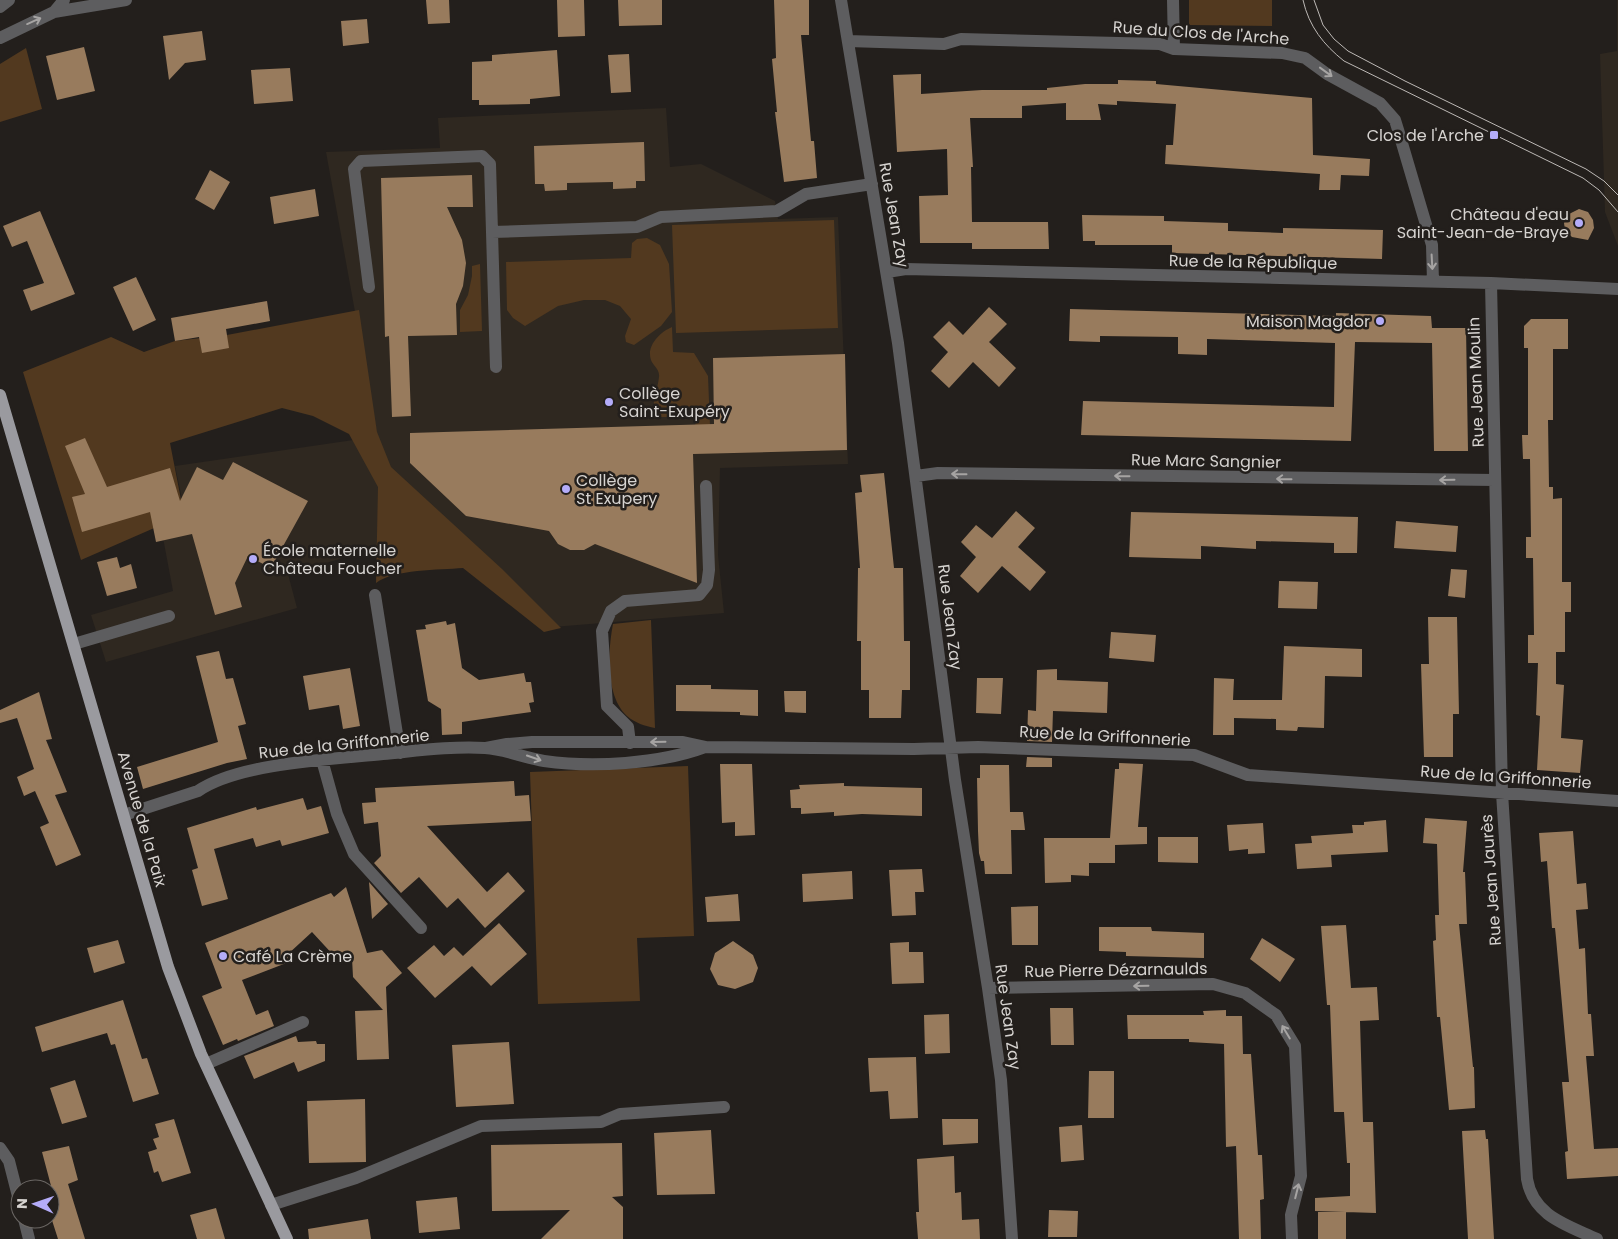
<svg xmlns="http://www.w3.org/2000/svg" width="1618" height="1239" viewBox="0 0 1618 1239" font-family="Poppins,sans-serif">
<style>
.built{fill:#2f2820}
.green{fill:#52391f}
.building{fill:#987b5d}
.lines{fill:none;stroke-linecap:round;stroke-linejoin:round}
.minor{stroke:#5d5d5f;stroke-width:12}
.major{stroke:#9a9a9f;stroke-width:12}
.tram{stroke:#bdb9b6;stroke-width:1}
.oneway{stroke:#a6a4a3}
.poi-dot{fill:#b4acf9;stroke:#231f1c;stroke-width:2}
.labels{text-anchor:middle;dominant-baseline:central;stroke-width:5;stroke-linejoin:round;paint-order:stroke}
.street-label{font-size:16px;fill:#d6d3d0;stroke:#231f1c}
.poi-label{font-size:16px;fill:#d6d3d0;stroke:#231f1c;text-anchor:start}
</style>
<rect width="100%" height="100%" fill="#231f1c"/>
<path class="built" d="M1617,0H1618V246L1605,212L1600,54L1617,51Z
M666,108L670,167L701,164L775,201L778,219L838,217L848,464L720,468L718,555L724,613L553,627L383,466L326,152L440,148L438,118Z
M374,437L391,544L288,574L297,608L106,662L91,615L173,591L161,527L187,522L175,466Z"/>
<path class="green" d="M1189,0H1272V26L1189,25Z
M26,48L42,109L0,122V64Z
M834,220L838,328L676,333L672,225Z
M647,238L660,245L669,264L672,312L661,326L634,345L626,342L625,336L631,319L620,306L605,300H584L558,306L525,326L513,318L507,310L506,262L631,258L632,243L637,239Z
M480,264L482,331L460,332V310L468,295L472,276V266Z
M359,310L377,432L391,467L502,569L561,628L544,632L463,568C439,570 394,569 376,583L378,487L349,434L313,416L282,408L170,443L184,515L81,560L23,372L111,337L144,352L175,341L227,335Z
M672,327L673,352L694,353L708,376L711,451H697L695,417H658C649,397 657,396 659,377C660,369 653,366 651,360C646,346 660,332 672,327Z
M651,620L655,728C645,726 635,723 627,716C605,696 608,650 613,624Z
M688,766L694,936L637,938L640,1001L538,1004L530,772Z"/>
<path class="building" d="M426,0H449L450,23L428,24Z
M557,0H584L585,36L558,37Z
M618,0H662V25L619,26Z
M774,0H809V35H801L811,141H814L817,178L784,182L775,112H777L772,59L776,58Z
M367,19L369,43L343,46L341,21Z
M202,31L206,60L185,63L169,80L163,36Z
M84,47L95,91L57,100L46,56Z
M557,50L560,96L530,99V104L479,105V100H472V62L492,61V55Z
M629,54L631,92L611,93L608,55Z
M290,68L293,101L254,104L251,70Z
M921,74V94L982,90H1047V88L1085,84H1118V80L1156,81V84L1312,98L1313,155L1370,159L1369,176L1341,175L1340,190H1319L1320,174L1165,164L1166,145H1173L1176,104L1117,101V105L1098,104L1101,120H1066V103L1022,106V118H970L973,167H971L972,222H1048L1049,249H972V243H920L919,196L948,195L947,149L897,152L893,75Z
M644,142L645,181H636V188L613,189V182L567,183V190L545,191L544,184H535L534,146Z
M210,170L230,182L214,210L195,199Z
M472,175L473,207H447L462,240L466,263L463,286L456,304L457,335L408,336L411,416L392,417L389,336L385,337L381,178Z
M315,189L319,216L274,224L270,197Z
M1579,209L1588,212L1593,220L1594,228L1588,240L1572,237L1565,230L1564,223L1567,215Z
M40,211L75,294L31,311L23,290L44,283L27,241L12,247L3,226Z
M1082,215L1164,216V221L1228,223V231L1283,233V228L1383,230L1382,259L1172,253V245H1095V241H1083Z
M136,277L156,320L133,331L113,287Z
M267,301L270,321L226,329L229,348L202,353L199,337L175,341L171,318Z
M989,307L1007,324L989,342L1016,368L999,387L973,362L949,388L931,371L948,352L933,337L949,321L963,335Z
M1070,309L1336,316V313L1431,316L1432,328H1466L1468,451H1434L1432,343L1355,342L1351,441L1081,435L1083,401L1334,407L1335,343L1207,339V355L1178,354V337L1100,336V342L1069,341Z
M1531,319H1568V349H1553V420H1548L1549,487H1553V499L1562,498V582H1571V612H1565V652H1556V684L1564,685L1561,738L1583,740L1580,773L1537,770L1540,716L1536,715L1538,663H1528V635H1534L1533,558H1526V537H1531L1530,459H1523L1522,435H1528V348H1524V326Z
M845,354L847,450L693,454L697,583L595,544L584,550H570L558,544L549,531L466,516L410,463V433L714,424L713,358Z
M85,438L107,487L170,468L180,501L197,467L223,480L233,462L308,501L271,568L248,556L235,583L242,607L215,615L192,534L156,542L150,512L82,532L72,497L85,494L65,446Z
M884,473L894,568H903L904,641H910V690H902L901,718H869V690H861V641H857L858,568H860L855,493L862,492L860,475Z
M1016,511L1035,528L1018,547L1046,572L1030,591L1002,566L978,593L960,576L976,557L961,542L976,525L992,538Z
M1131,512L1358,517L1357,553H1334V543L1256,541V549L1201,546V559L1129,557Z
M1396,521L1458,526L1456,552L1394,548Z
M117,557L120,568L131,564L137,588L107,596L97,562Z
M1451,569L1467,570L1465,598L1448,596Z
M1279,581L1318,582L1317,609L1278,608Z
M1428,617H1457L1459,714H1453V757H1424L1421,664H1429Z
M446,621L447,625L455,623L462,668L479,680L524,673L526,682H531L534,702L529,703L531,712L462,722V734L442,735L441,709L428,701L416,630L426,629L425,625Z
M1111,632L1156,635L1154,662L1109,658Z
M1284,646L1362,649V677L1325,676L1324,728L1298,727L1297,731L1276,730V719L1234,718V735H1213L1214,678L1234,679L1233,700H1282Z
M219,651L226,679L233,678L246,724L238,726L247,759L227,763L143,789L137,767L218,742L196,656Z
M350,668L360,726L343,729L339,705L309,710L303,676Z
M1057,669V680L1108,682L1107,713L1053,711L1052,742L1027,741L1028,710L1036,711L1037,670Z
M977,678H1003L1001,714L976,713Z
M676,685H711V689L758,690V716L740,715V712L676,711Z
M784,691H806V713L785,712Z
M39,692L52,739L46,740L67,792L55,795L81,855L56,866L40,827L49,823L35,791L24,796L17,777L34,769L17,718L0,723V710Z
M1027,757L1052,758V767H1026Z
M1119,763L1143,764L1138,827H1147V844L1115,845V863H1089V876L1071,875V882L1045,883L1044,838H1110L1115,769H1119Z
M720,764H752L755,835L735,836V822L722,823Z
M980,765H1009L1010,812H1023L1025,830H1011L1012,874H985L984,861H981L979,853L978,831L977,778H980Z
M514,781L515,796L529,795L531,821L427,826L487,892L508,872L525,891L485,928L458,898L447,908L419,877L401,893L374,863L381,856L378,822L364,824L362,803L376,802L375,788Z
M844,783V786L922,788V816L862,814L834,816V812L801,814V808H791L790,790L800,789L799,785Z
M303,798L307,810L321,806L329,833L282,846L280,840L256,847L253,838L214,849L228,899L202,906L192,870L198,868L187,828L256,807L257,810Z
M1425,818L1467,821L1463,872H1465L1467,924H1459L1473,1067H1474L1475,1108L1449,1110L1440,1017H1437L1433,941L1436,940L1435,915H1439L1437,844L1423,843Z
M1386,820L1388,852L1331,855L1332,867L1297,869L1295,844L1312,843L1311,836L1353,833L1352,825H1364V822Z
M1263,823L1265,853L1248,854V849L1229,851L1227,825Z
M1573,831L1577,884L1586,883L1588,909L1576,910L1579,949L1585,948L1588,1014H1591L1594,1056H1586L1594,1149L1618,1148V1176L1567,1179L1565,1152L1568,1151L1562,1082H1569L1556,938L1555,928H1552L1547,861L1541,862L1539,833Z
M1158,837H1198V863L1158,862Z
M922,869L924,892H915L916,915L892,916L889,870Z
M852,871L853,899L803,902L802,874Z
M369,882L388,904L372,919Z
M346,887L367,953L382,950L402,973L386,987L389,1059L357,1060L355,1011L383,1010L353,977L352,958H336L312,932L287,955L289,962L242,980L256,1015L268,1010L274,1026L238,1041L237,1039L223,1045L202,996L222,988L205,943L331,893L334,897Z
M738,894L740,921L707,922L705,897Z
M1038,906V945H1012L1011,907Z
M499,923L527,954L491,986L472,966L435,998L407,968L434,945L444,956L454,947L463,956Z
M1346,925L1351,988L1377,987L1379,1020L1360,1021L1363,1122H1373L1376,1213L1315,1211V1198L1350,1196V1163H1347L1344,1112H1334L1330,1005H1327L1321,926Z
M1099,927H1151L1152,931L1204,933V958L1126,956V952L1099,951Z
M1262,938L1295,959L1280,982L1250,959Z
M118,940L125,963L94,973L87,948Z
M733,941L753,955L758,968L753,982L735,989L718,985L710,969L715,953Z
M909,942V952H923L924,983L892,984L890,943Z
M123,1000L142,1059L147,1058L159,1094L133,1102L115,1044L111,1045L107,1033L42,1052L35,1027Z
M1050,1008H1073L1074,1045H1051Z
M1226,1010V1016H1242L1243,1054H1251L1258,1155H1262L1264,1199L1260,1200L1261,1239H1239L1236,1146L1226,1147L1224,1044L1189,1042V1039H1128L1127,1015H1204L1203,1011Z
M949,1014L950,1053L925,1054L924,1015Z
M296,1036L298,1042L316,1041L317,1044H325V1061L298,1072L294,1062L254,1079L244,1056Z
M509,1042L514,1104L456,1107L452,1045Z
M916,1057L918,1118L890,1119L888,1091L870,1092L868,1058Z
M1089,1071H1114V1118H1088Z
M75,1080L87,1117L62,1124L50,1088Z
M365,1099L366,1162L309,1163L307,1101Z
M174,1119L191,1173L162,1182L158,1171L154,1173L148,1152L157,1149L153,1139L159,1137L155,1124Z
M942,1119H978V1143L943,1145Z
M1082,1125L1084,1160L1061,1162L1059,1127Z
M711,1130L715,1194L657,1195L654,1133Z
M1485,1130L1486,1139H1488L1494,1239H1468L1462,1131Z
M622,1143L623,1196L612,1197L623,1207V1239H541L570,1210L492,1211L491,1145Z
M69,1146L78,1180L68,1184L85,1239H58L50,1214L58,1212L42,1152Z
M954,1156L955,1193L961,1192L962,1220L979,1219L980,1239H918L916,1212H919L917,1159Z
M457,1197L460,1229L419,1233L416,1201Z
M216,1208L225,1239H197L190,1215Z
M1049,1210L1078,1211L1077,1237H1048Z
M1318,1212H1346V1239H1318Z
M368,1219L371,1239H309L308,1229Z"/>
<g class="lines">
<path class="minor" d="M841,0L898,343L955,780L988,988L1001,1080L1012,1239
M1173,0L1174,49
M0,7L9,0
M54,12L126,0
M0,38L54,12L64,0
M848,41L944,44L961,39L1160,44L1174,49L1282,53L1305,58L1327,74L1380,103L1395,120L1399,133L1432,245L1433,282
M492,232L496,367
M887,272L906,269L1491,283L1618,289
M1491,283L1502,793L1527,1179C1533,1216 1567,1225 1597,1239
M369,287L354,169L361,161L482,156L490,164L492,232L637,227L661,217L777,211L806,194L872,184
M916,476L938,473L1495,480
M375,595L400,753
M74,644L169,616
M630,743L628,727L607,706L602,631L611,611L625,601L699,595L707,585L709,570L706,486
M486,748L507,744L532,742H683L706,747L914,749L978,747L1194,755L1248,775L1618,801
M322,760L337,814L354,854L421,928
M124,815L198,791C238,763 333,759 383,754C416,751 451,746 485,748C505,749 524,758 544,761C593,768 659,764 705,747
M988,988L1213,984L1245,993L1276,1015L1295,1046L1301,1176L1291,1215L1292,1239
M206,1064L303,1022
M0,1148L9,1161L20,1204
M271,1205L356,1178L481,1126L601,1122L620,1114L724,1107
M24,1219L29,1239"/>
<path class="major" d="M0,395L168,967L201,1054L287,1239"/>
<path class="tram" d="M1303,0C1309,27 1324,45 1344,61L1583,178L1599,190L1618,212
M1314,0L1323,25L1334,39L1348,51L1405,81L1586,169L1604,181L1618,195"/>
</g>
<defs><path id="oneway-shaft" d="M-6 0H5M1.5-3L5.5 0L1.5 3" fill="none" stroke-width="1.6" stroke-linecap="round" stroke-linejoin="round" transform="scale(1.25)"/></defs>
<g class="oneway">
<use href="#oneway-shaft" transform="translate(34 21) rotate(-24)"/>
<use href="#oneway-shaft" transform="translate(1326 72) rotate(36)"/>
<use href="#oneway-shaft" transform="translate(1432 262) rotate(87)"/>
<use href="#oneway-shaft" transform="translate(959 474) rotate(-179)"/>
<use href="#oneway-shaft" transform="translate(1122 476) rotate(-179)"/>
<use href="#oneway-shaft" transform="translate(1284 479) rotate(-179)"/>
<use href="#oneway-shaft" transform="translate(1447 480) rotate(179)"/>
<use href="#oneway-shaft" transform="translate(658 742) rotate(179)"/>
<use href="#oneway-shaft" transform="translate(534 758) rotate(19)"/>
<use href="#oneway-shaft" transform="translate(1141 986) rotate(179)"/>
<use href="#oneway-shaft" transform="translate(1286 1032) rotate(-121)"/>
<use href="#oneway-shaft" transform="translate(1297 1191) rotate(-76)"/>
</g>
<g class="poi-dot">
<rect x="1489" y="130" width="10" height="10" rx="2.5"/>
<circle cx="1579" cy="223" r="5"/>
<circle cx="1380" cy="321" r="5"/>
<circle cx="609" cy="402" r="5"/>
<circle cx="566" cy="489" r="5"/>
<circle cx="253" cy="559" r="5"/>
<circle cx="223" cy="956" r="5"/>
</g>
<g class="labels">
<g class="street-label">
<text transform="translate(1201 33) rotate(4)">Rue du Clos de l'Arche</text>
<text transform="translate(894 215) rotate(80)">Rue Jean Zay</text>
<text transform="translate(1253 262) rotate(1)">Rue de la République</text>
<text transform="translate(1476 382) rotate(-92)">Rue Jean Moulin</text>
<text transform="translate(1206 461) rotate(1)">Rue Marc Sangnier</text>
<text transform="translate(950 617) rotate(83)">Rue Jean Zay</text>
<text transform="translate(1105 736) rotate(3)">Rue de la Griffonnerie</text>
<text transform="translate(344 744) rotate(-6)">Rue de la Griffonnerie</text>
<text transform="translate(1506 777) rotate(4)">Rue de la Griffonnerie</text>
<text transform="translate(142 819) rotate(74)">Avenue de la Paix</text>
<text transform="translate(1491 880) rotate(-94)">Rue Jean Jaurès</text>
<text transform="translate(1116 970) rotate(-1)">Rue Pierre Dézarnaulds</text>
<text transform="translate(1008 1017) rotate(82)">Rue Jean Zay</text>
</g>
<g class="poi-label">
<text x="1484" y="135" text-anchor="end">Clos de l'Arche</text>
<text x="1569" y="214" text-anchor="end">Château d'eau<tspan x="1569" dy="18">Saint-Jean-de-Braye</tspan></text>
<text x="1370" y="321" text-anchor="end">Maison Magdor</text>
<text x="619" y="393">Collège<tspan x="619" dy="18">Saint-Exupéry</tspan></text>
<text x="576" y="480">Collège<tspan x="576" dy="18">St Exupery</tspan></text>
<text x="263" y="550">École maternelle<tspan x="263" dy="18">Château Foucher</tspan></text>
<text x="233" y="956">Café La Crème</text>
</g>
</g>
<g transform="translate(35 1204) rotate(272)"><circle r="24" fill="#231f1c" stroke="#6b6764"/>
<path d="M0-4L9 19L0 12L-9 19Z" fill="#b4acf9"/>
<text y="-8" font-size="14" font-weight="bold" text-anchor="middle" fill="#d6d3d0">N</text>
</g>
</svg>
